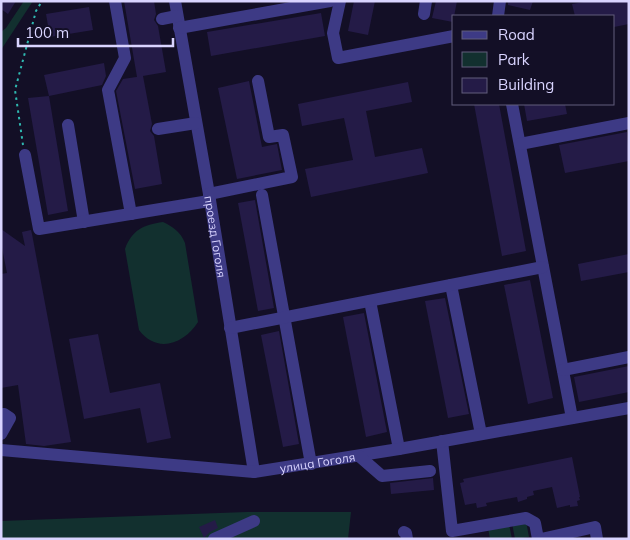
<svg xmlns="http://www.w3.org/2000/svg" width="630" height="540" viewBox="0 0 630 540" font-family="Mulish,sans-serif">
<style>
.green{fill:#12302f}
.building{fill:#241b47}
.lines{fill:none;stroke-linecap:round;stroke-linejoin:round}
.path{stroke:#2fb8b0;stroke-width:2;stroke-dasharray:2.5 4;stroke-linecap:butt}
.minor{stroke:#3d3a85;stroke-width:12}
.labels{text-anchor:middle;dominant-baseline:central;stroke-width:4.5;stroke-linejoin:round;paint-order:stroke}
.street-label{font-size:12px;fill:#d9d4ff;stroke:#130f26}
</style>
<rect width="100%" height="100%" fill="#130f26"/>
<path class="green" d="M24,1H33L1,50V32L6,28Z
M163,222C173,227 180,231 185,243L198,322C184,344 157,354 139,330L125,249C132,230 143,225 163,222Z
M247,512H351L348,539H1V521Z
M526,521L529,537L515,539L512,523Z
M509,524L512,539H490L488,528Z"/>
<path class="building" d="M1,1H16L8,14L1,9Z
M124,1H154L156,14L154,20L158,26L166,72L137,77Z
M354,1H375L368,35L348,31Z
M436,1H457L453,22L432,18Z
M508,1H533L530,10L508,5Z
M589,1H629V24L614,27V16H575L572,4Z
M89,7L93,30L50,37L46,14Z
M321,13L325,36L211,56L207,32Z
M104,63L106,76L102,85L49,96L44,75Z
M143,76L152,124L150,131L154,136L162,184L135,189L116,91L123,79Z
M249,81L262,147L277,144L282,170L237,179L218,88Z
M408,82L412,102L366,111L375,157L422,148L428,173L311,197L305,169L353,160L344,118L302,126L298,104Z
M49,96L68,211L48,215L28,98Z
M474,104H499L526,251L502,256Z
M524,104H565L567,114L527,121Z
M627,132L629,161L565,173L559,145Z
M255,200L274,308L258,311L238,203Z
M1,229L25,246L22,232L31,230L32,234L71,442L44,446L26,444L18,385L1,388V274L7,273L1,243Z
M629,254V272L581,281L578,264Z
M530,280L553,398L528,404L504,285Z
M445,298L469,414L448,418L425,301Z
M364,313L387,432L366,437L343,317Z
M279,331L299,444L283,447L261,335Z
M98,334L110,393L160,383L171,438L147,443L140,408L84,419L69,339Z
M629,366V392L579,402L574,377Z
M572,457L580,497H579L580,500L577,501L578,506L570,507V505L557,508L552,487L533,491L534,495L527,497V499L518,502L517,497L486,503L487,506L477,508L476,503L465,505L460,483L464,482L463,479Z
M433,478L434,490L391,494L390,483Z
M215,520L218,528L210,532L204,538L199,527Z"/>
<g class="lines">
<path class="path" d="M23,145L15,90L36,11L42,1"/>
<g class="minor">
<path d="M115,1L125,58L108,90L131,214"/>
<path id="s1" d="M175,1L209,194L254,472"/>
<path d="M340,1L333,33L338,58L454,36"/>
<path d="M424,14L426,1"/>
<path d="M498,16L500,1"/>
<path d="M162,19L177,16"/>
<path d="M179,28L330,1"/>
<path d="M512,104L572,418"/>
<path d="M68,125L84,222"/>
<path d="M158,129L196,123"/>
<path d="M520,144L629,123"/>
<path d="M25,155L39,229L209,201"/>
<path d="M209,194L292,177L283,135L269,137L258,81"/>
<path d="M262,195L311,464"/>
<path d="M451,285L481,434"/>
<path d="M370,301L399,449"/>
<path d="M230,328L543,267"/>
<path d="M563,370L629,357"/>
<path d="M1,434L10,418L4,414"/>
<path d="M442,441L452,531L526,518L535,523L538,539"/>
<path id="s2" d="M1,450L254,472L399,449L629,408"/>
<path d="M359,456L382,476L430,471"/>
<path d="M404,532L406,533L407,539"/>
<path d="M214,539L254,521"/>
<path d="M541,539L595,527L597,539"/>
</g>
</g>
<g class="labels">
<g class="street-label">
<text stroke="none"><textPath href="#s1" startOffset="239">проезд Гоголя</textPath></text>
<text stroke="none"><textPath href="#s2" startOffset="318">улица Гоголя</textPath></text>
</g>
</g>
<rect width="630" height="540" fill="none" stroke="#d9d4ff" stroke-width="5"/>
<rect x="452" y="15" width="162" height="90" fill="#130f26" stroke="#625e7d"/>
<rect x="462" y="31" width="25" height="8" fill="#3d3a85" stroke="#625e7d"/>
<text x="498" y="40" font-size="15" fill="#d9d4ff">Road</text>
<rect x="462" y="52" width="25" height="15" fill="#12302f" stroke="#625e7d"/>
<text x="498" y="65" font-size="15" fill="#d9d4ff">Park</text>
<rect x="462" y="78" width="25" height="15" fill="#241b47" stroke="#625e7d"/>
<text x="498" y="90" font-size="15" fill="#d9d4ff">Building</text>
<path d="M18 38v8h155v-8" fill="none" stroke="#d9d4ff" stroke-width="2.5"/>
<text x="25" y="38" font-size="15" fill="#d9d4ff" stroke="#130f26" stroke-width="4" paint-order="stroke">100 m</text>
</svg>
